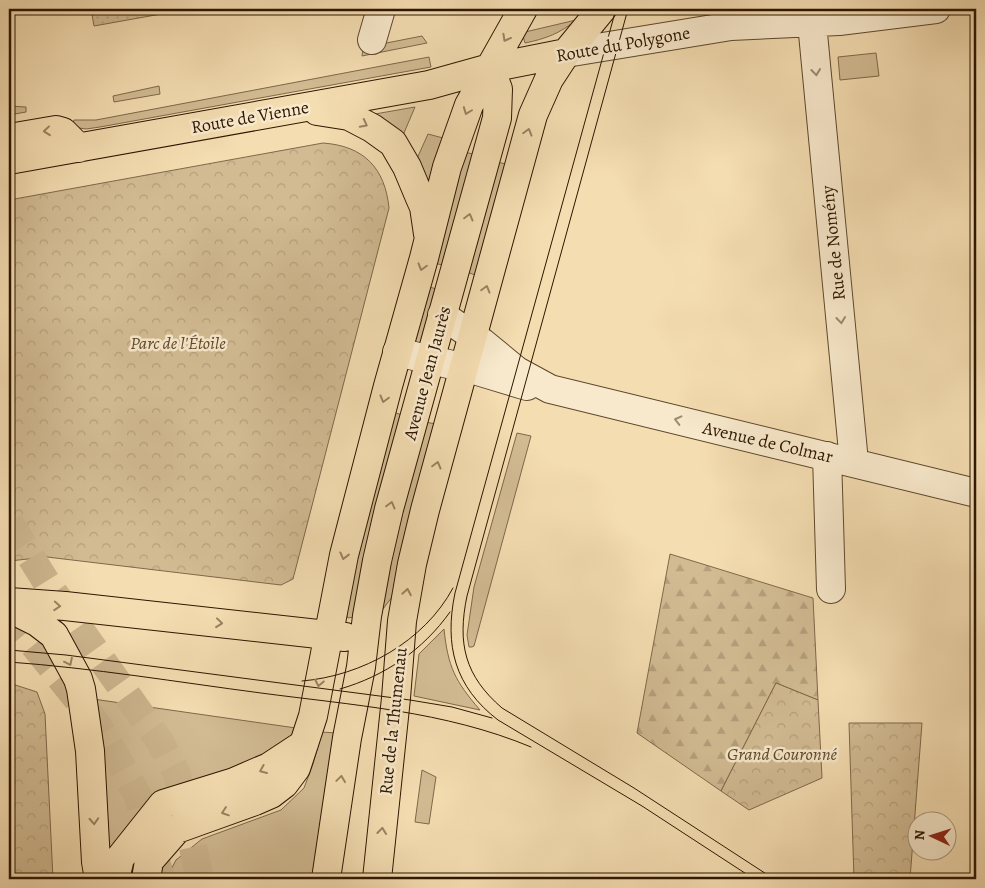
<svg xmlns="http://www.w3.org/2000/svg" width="985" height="888" viewBox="0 0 985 888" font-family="Alegreya,serif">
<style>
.grass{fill:#d2bb93;stroke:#7f684a}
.forest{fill:url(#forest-firs);stroke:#7f684a}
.park{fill:url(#park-crowns);stroke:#7f684a}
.garden{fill:url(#garden-dots);stroke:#7f684a}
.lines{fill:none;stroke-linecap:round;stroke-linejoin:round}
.highway-tunnel{stroke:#ccb58e;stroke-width:28;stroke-dasharray:28 14;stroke-linecap:butt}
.minor-casing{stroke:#5e482c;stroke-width:30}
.major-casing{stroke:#2c1600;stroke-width:30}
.minor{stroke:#f8e9cc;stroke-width:28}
.major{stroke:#f4ddb1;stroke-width:28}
.tram{stroke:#2c1600;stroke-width:1}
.oneway{stroke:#9a8361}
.oneway2{stroke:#9c8a70}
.labels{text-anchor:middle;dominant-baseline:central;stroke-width:5;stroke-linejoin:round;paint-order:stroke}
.street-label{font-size:18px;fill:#2c1600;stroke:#f8e9cc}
.park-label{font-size:18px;font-style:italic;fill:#5e482c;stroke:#f8e9cc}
</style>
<defs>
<pattern id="forest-firs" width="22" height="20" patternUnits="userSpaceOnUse" patternTransform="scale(1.25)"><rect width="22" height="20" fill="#d2bb93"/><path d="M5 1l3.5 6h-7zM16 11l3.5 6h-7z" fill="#b4a07d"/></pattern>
<pattern id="park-crowns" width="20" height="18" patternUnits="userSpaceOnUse" patternTransform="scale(1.25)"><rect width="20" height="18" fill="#d2bb93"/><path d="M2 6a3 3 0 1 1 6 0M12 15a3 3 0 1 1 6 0" fill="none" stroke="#b4a07d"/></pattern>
<pattern id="garden-dots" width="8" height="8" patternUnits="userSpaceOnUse" patternTransform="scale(1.25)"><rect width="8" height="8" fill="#d2bb93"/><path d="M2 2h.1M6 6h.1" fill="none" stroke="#b4a07d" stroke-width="1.8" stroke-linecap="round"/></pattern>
</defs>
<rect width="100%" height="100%" fill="#f4ddb1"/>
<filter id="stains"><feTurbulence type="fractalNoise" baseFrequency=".004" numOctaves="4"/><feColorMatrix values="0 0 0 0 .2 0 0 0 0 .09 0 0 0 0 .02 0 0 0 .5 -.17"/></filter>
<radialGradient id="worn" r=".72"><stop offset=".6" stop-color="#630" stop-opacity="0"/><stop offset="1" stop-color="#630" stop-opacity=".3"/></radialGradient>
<path class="grass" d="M576,20C561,33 545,39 525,43L523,36L525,32Z
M422,36L427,43L362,56L363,49L366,47Z
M876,53L879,76L840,80L838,57Z
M429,57L431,67L100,127L86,129L72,127L74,120H96Z
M159,86L160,94L114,102L113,96Z
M9,106L26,107V112L9,115Z
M415,107L401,140L374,117L375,114Z
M428,134L443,138L430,188L415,163Z
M464,152L473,154L443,265L433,263Z
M497,162L506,164L475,275L467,272Z
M427,286L436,289L422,346L412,341Z
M393,412L402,415L354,617L348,618L346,614L362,532Z
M426,422L435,424L392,597L383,609L381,608L395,538Z
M517,433L531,436L474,646L472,647H469L467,635L474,587Z
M444,629C448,667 455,681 480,710L414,696L419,654Z
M93,699L296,728L294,738L212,783L109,861Z
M322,732L336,733L314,879H166L176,860L202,839L281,810L304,788L313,764Z
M422,770L436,777L429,824L415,822Z"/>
<path class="forest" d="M670,554L813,598L818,700L776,683L721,791L637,733Z"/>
<path class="park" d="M323,143C364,146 385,168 389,208L293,579L281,585L47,557L9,561V200Z
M9,683L37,692L45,714L53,879H9Z
M776,683L818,700L822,778L749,810L721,791Z
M849,723H922L910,879H854Z"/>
<path class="garden" d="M91,9H189L94,26Z"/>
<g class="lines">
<path class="highway-tunnel" d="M9,522L47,583L159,740L177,774L200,879
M9,611L16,623L94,720L119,761L138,796L161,879"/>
<defs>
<path id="minor" d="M812,23L854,462
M372,40L381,9
M566,53L731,26L839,21L936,9
M442,315L483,343L517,371L550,389L976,493
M397,352L474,370L527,386
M827,456L831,589"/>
<path id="major" d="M317,111L349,116L372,128L393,143L407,167L420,198L424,207L428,234
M9,138L56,130L63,132L79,148
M9,160L429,85L490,68L566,53
M9,602L65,606L345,637
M9,608L37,622L54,635L78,679L81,689L90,751L96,862L99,879
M115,879L120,858L163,804L234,782L269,767L304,744
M146,879L149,861L177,829L255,801L271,794L284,784L296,768L313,716L344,555L388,386L424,258L447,167L469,105L523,9
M326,879L347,738L361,667L367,616L377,561L389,509L497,118L498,89L490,68
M377,879L396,698L402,621L412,564L425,510L533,115L549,79L566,53L602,9"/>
</defs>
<use href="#minor" class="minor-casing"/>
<use href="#major" class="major-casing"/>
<use href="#minor" class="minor"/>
<use href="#major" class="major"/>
<path class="tram" d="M616,9L455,593C444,646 455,687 498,720L642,806L754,879
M628,9L467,596C457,644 465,676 502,708L634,788L774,879
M9,650L66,655L410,700L452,707L492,718
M9,662C93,668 177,682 261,693C351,705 445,711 531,747
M302,681C362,676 424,642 453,588
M340,689C385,676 423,650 450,612"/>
</g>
<defs><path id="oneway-chevron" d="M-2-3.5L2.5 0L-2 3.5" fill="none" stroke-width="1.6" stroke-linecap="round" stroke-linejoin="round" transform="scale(1.25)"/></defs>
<g class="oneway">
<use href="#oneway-chevron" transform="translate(506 38) rotate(119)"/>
<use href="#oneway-chevron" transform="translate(467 111) rotate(111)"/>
<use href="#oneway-chevron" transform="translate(364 124) rotate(27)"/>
<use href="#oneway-chevron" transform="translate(47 131) rotate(174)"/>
<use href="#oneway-chevron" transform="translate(528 132) rotate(-74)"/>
<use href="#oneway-chevron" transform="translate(469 217) rotate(-75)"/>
<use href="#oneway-chevron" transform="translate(422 267) rotate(106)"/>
<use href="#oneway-chevron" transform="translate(486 289) rotate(-74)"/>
<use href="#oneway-chevron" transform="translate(384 399) rotate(105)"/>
<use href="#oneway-chevron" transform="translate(437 465) rotate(-75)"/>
<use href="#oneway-chevron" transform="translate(391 505) rotate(-75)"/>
<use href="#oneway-chevron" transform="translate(344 556) rotate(104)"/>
<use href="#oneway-chevron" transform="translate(407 592) rotate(-80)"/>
<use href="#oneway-chevron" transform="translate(57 606) rotate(4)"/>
<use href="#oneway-chevron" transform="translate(219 623) rotate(6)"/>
<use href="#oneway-chevron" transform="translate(69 662) rotate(64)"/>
<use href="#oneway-chevron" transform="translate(319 683) rotate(101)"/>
<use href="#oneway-chevron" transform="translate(263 770) rotate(157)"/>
<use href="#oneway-chevron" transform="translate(341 779) rotate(-82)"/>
<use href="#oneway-chevron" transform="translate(225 812) rotate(161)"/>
<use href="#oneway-chevron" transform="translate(94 821) rotate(87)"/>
<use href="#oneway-chevron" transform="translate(382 831) rotate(-84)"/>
</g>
<g class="oneway2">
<use href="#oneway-chevron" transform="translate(816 72) rotate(84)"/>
<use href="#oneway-chevron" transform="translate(841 320) rotate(84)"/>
<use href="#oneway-chevron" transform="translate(678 420) rotate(-166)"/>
</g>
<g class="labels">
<g class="street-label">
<text transform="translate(623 44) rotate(-10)">Route du Polygone</text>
<text transform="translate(250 117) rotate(-10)">Route de Vienne</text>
<text transform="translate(833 243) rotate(-96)">Rue de Nomény</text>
<text transform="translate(427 373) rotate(-75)">Avenue Jean Jaurès</text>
<text transform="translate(768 442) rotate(13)">Avenue de Colmar</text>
<text transform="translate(393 721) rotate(-84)">Rue de la Thumenau</text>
</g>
<g class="park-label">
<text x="178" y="343">Parc de l'Étoile</text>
<text x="782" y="754">Grand Couronné</text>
</g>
</g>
<rect width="985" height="888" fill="none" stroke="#f4ddb1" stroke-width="30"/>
<rect x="10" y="10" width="965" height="868" fill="none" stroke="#2c1600" stroke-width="2.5"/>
<rect x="15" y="15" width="955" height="858" fill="none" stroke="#2c1600"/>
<g transform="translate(932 836) rotate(274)"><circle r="24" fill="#f8e9cc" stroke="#a6957a"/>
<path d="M0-4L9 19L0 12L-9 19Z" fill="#8f2418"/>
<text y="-8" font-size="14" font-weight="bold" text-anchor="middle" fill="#2c1600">N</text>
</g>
<rect width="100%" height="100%" filter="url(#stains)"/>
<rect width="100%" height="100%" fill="url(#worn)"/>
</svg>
